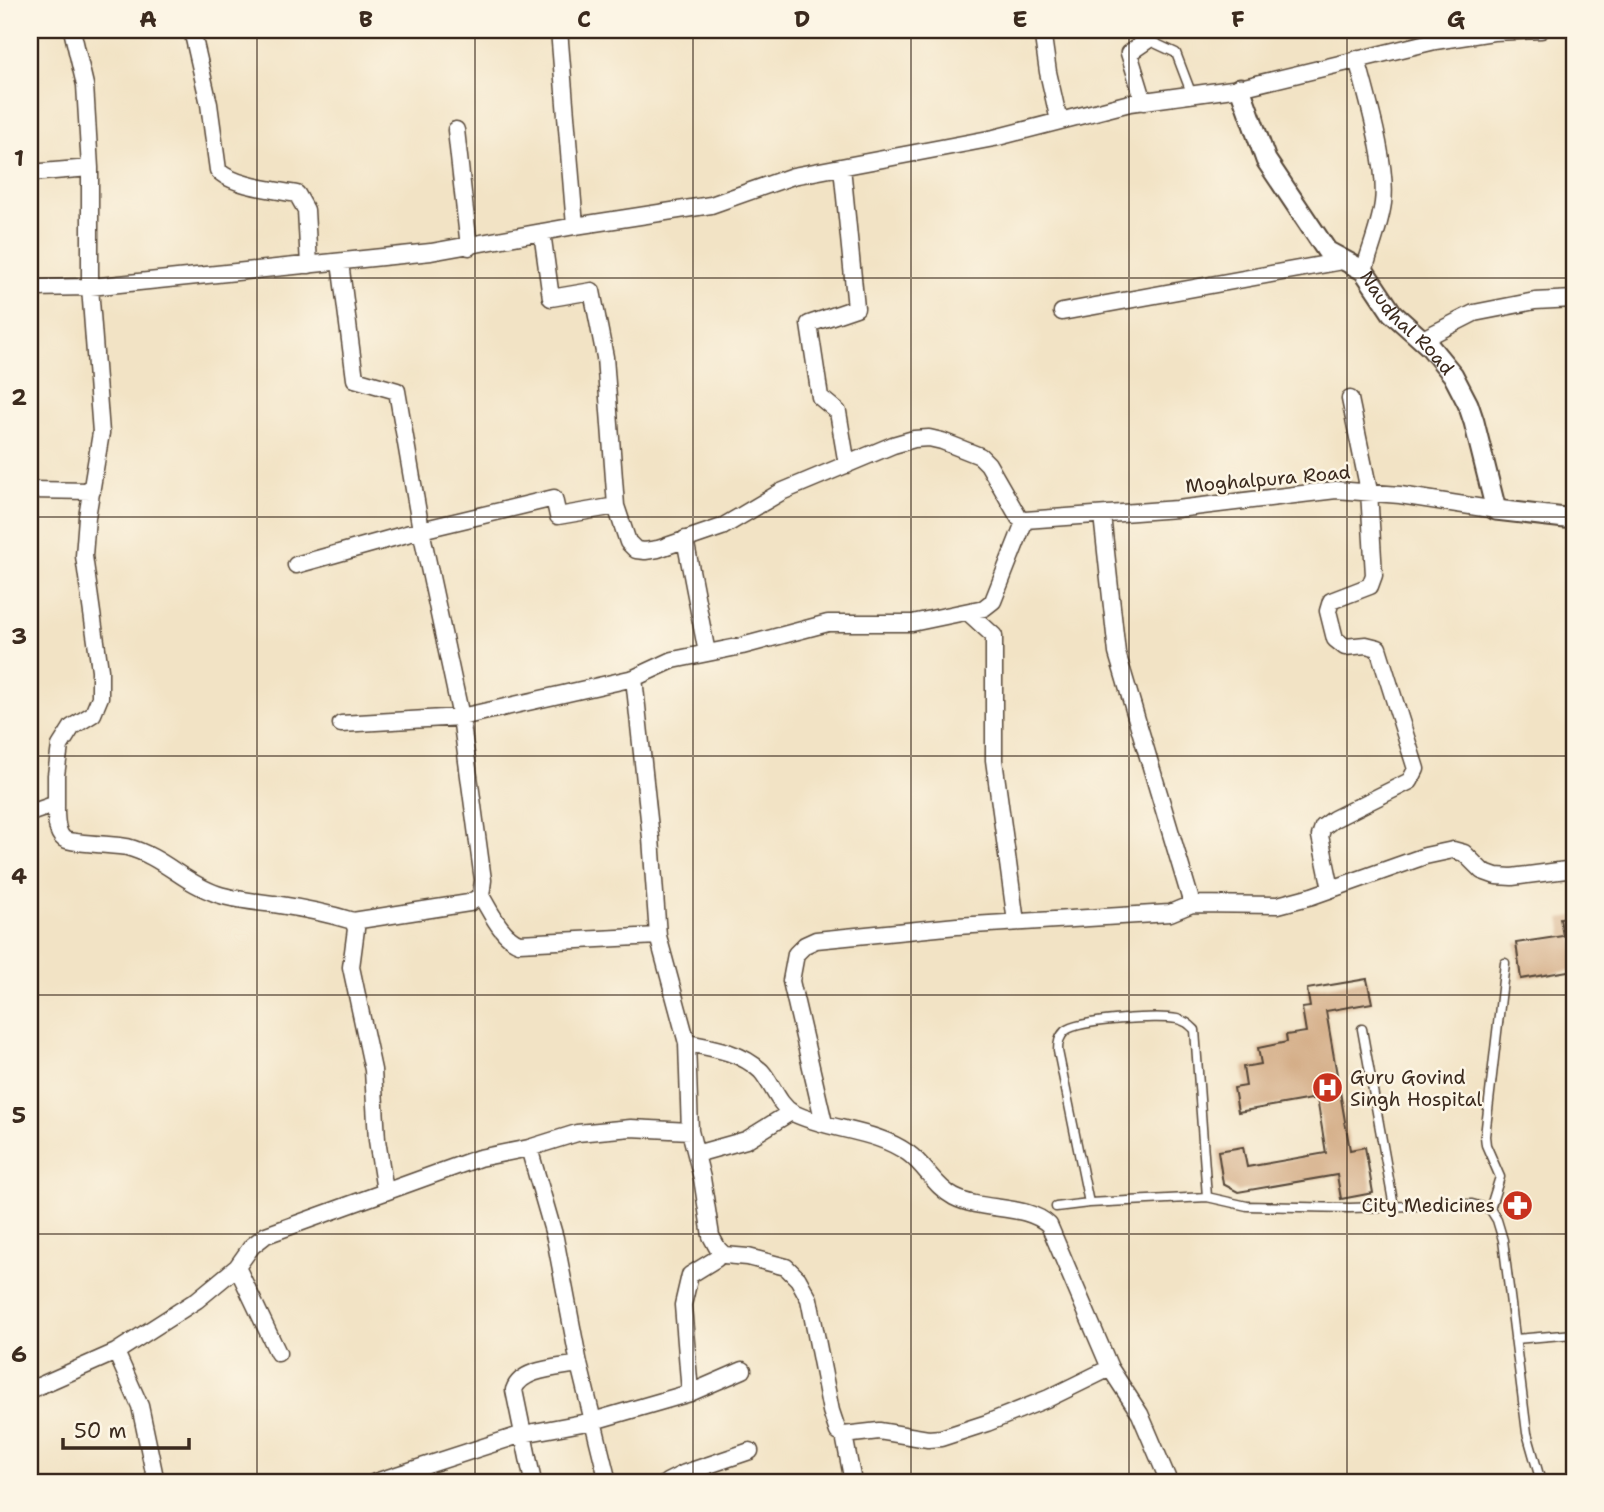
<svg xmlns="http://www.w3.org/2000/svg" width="1604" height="1512" viewBox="0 0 1604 1512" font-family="'Shantell Sans',sans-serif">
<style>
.building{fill:#cfa47c}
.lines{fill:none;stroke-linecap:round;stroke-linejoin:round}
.service-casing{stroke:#564637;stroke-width:11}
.minor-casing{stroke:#564637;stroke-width:19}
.tertiary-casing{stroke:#564637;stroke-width:23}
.service{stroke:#fff;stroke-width:8}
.minor{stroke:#fff;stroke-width:16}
.tertiary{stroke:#fff;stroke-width:19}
.grid{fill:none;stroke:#3b2a1e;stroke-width:2;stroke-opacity:0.55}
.labels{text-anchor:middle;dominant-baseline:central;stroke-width:5;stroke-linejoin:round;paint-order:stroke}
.street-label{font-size:19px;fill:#3b2a1e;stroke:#fcf5e5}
.poi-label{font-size:19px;fill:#3b2a1e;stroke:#fcf5e5;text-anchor:start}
.neatline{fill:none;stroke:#3b2a1e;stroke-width:2.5}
.grid-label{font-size:23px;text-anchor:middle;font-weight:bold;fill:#3b2a1e}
</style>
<rect width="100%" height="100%" fill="#fcf5e5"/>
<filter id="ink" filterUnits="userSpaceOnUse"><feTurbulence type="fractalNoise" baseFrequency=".0143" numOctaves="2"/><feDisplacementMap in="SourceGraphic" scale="14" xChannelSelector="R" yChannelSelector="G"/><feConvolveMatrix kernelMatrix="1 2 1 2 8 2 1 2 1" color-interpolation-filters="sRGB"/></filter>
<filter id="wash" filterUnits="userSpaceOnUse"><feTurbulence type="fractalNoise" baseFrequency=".00686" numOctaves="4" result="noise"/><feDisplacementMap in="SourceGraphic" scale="28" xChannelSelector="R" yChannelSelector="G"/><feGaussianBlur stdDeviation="1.57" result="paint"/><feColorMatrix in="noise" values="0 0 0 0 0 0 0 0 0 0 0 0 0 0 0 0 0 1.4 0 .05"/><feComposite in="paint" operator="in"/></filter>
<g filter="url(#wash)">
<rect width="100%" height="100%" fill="#f2e3c5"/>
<g id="blocks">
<path class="building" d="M1574,916V970L1521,979L1516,943L1563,936L1560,918Z
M1367,979L1372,1003L1326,1011L1350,1150L1365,1147L1373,1193L1341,1199L1337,1175L1238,1192L1223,1184L1218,1151L1243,1147L1247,1167L1326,1153L1317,1098L1238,1112L1234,1088L1246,1086L1243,1067L1261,1064L1258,1048L1287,1042L1286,1035L1306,1032L1302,1008L1310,1007L1307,989Z"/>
</g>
</g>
<g filter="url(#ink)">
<use href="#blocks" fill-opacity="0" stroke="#564637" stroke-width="2"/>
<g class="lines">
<defs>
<path id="service" d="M1148,40L1176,53L1192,95
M1362,1029L1394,1207
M1207,1197L1195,1030C1189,1024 1186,1021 1177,1019C1160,1015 1078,1020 1065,1031C1059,1037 1058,1043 1058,1051L1089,1203L1207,1197L1247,1206L1350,1208L1472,1204L1490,1209L1497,1220L1503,1240L1527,1433L1541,1482
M1056,1207L1089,1203
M1490,1209L1500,1177L1486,1145L1485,1136L1505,963
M1515,1339L1574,1334"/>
<path id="minor" d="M192,30L209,104L218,170C232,186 276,190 297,194L306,210L309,265
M559,30L575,226
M1042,30L1048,72L1059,121
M1357,59C1367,97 1388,166 1383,203C1380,226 1370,249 1364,271
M1144,102L1129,53L1148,40L1146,30
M456,130L469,247
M842,167L856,308L809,324L820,397L838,412L847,465
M30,173L90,168
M542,232L551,298L592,291L605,357L616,506L628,542L636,550L645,551L658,549L722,527L781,492L893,445L914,439L929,438L942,441L980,456L988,464L1019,518L1025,520L1177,509L1336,490L1400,495L1496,510
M340,262L355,379L397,391L421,530L461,717L341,724
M30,288L90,287L431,252L575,226L711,205L793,176L994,138L1130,103L1240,88L1435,41L1493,32L1541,30
M1062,312L1343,261
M1421,340L1474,313L1535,301L1574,299
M30,490L92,491
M1102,515L1117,653L1192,904
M685,539L707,653
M296,565L421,530L554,498L558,516L616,506
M969,613L994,636V760L1016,922
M634,678L673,660L742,646L828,623H912L984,608L993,601L1025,520
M56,804C56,814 55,832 64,839C69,843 116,845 127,847C162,856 184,883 217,894C235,900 255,902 274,904C301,908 327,913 353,921L356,929L351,967L373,1070L377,1140L385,1191
M30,813L56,804V775L60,746L72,727L93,714L100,697V670L84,556L87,517L101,433L90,287V168L85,85L72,30
M1331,889L1320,836L1323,827L1334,819L1410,781L1416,769L1378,648L1366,645L1345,647L1335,639L1328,611L1331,601L1370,586L1374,575L1369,491L1350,399
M481,896C491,912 501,936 519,943L658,936
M353,921L469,903L481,896L483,880L461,717L634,678L651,838L658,936L687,1043
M824,1123L791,981L796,954L805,945L816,940L957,926L1170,913L1192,904L1278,905L1312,896L1425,856L1453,850L1464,853L1482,871L1496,876L1512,877L1574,869
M690,1131L702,1178L711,1236L718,1249L724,1255L748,1257L786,1267L798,1279L809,1299L831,1411L838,1432L844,1435L879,1431L928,1439L941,1438L987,1423L1049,1398L1110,1368
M529,1148L555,1238L579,1364L608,1482
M696,1154L746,1140L791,1112
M237,1267L278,1353
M116,1352L140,1406L156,1482
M30,1390L116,1352L197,1300L237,1267L252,1246L266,1235L479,1158L529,1148L577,1133L631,1128L690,1131L687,1043C713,1048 741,1052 761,1071C772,1083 778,1105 793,1113C830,1131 874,1129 908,1153C925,1165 935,1187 954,1197C983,1212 1026,1203 1049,1225L1110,1368L1140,1414L1169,1482
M690,1393L683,1305L690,1275L716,1259
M844,1435L853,1482
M375,1482L523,1434L593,1421L690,1393L743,1370
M533,1482L514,1390C521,1368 560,1368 579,1364
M667,1482L685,1473L750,1451"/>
<g id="tertiary">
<path id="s1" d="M1240,88L1266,160L1327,251L1364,271L1392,313L1430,347L1453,375L1468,404L1474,422L1496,510L1574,519"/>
</g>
</defs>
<use href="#service" class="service-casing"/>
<use href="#minor" class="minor-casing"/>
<use href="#tertiary" class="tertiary-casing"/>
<use href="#service" class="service"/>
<use href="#minor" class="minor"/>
<use href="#tertiary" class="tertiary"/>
</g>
</g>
<path class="grid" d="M257,30V1482M475,30V1482M693,30V1482M911,30V1482M1129,30V1482M1347,30V1482M30,278H1574M30,517H1574M30,756H1574M30,995H1574M30,1234H1574"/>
<defs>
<symbol id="hospital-disc" viewBox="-11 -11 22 22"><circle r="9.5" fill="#c8321e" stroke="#fcf5e5"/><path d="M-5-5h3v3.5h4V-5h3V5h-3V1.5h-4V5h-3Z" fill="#fff"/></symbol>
<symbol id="pharmacy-disc" viewBox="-11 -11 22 22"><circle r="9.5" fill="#c8321e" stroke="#fcf5e5"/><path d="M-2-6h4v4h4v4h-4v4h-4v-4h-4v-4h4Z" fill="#fff"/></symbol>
</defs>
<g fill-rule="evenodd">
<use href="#hospital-disc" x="1310" y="1070" width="35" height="35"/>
<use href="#pharmacy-disc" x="1500" y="1188" width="35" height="35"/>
</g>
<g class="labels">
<g class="street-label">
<text stroke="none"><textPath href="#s1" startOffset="296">Naudhal Road</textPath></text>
<text transform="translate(1268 479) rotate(-5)">Moghalpura Road</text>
</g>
<g class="poi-label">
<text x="1350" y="1077">Guru Govind<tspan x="1350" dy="22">Singh Hospital</tspan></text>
<text x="1495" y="1205" text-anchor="end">City Medicines</text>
</g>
</g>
<rect width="1604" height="1512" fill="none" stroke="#fcf5e5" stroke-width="77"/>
<path d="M63 1438v10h126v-10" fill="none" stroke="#3b2a1e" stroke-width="3.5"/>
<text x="74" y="1438" font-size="21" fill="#3b2a1e" stroke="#fcf5e5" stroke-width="5" paint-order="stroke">50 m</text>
<rect x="38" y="38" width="1528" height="1436" class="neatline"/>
<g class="grid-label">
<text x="148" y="27">A</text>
<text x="366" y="27">B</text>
<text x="584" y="27">C</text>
<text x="802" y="27">D</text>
<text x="1020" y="27">E</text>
<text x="1238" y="27">F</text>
<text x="1456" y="27">G</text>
<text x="19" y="166">1</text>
<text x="19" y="405">2</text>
<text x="19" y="644">3</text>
<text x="19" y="884">4</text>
<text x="19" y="1123">5</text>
<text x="19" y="1362">6</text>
</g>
</svg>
